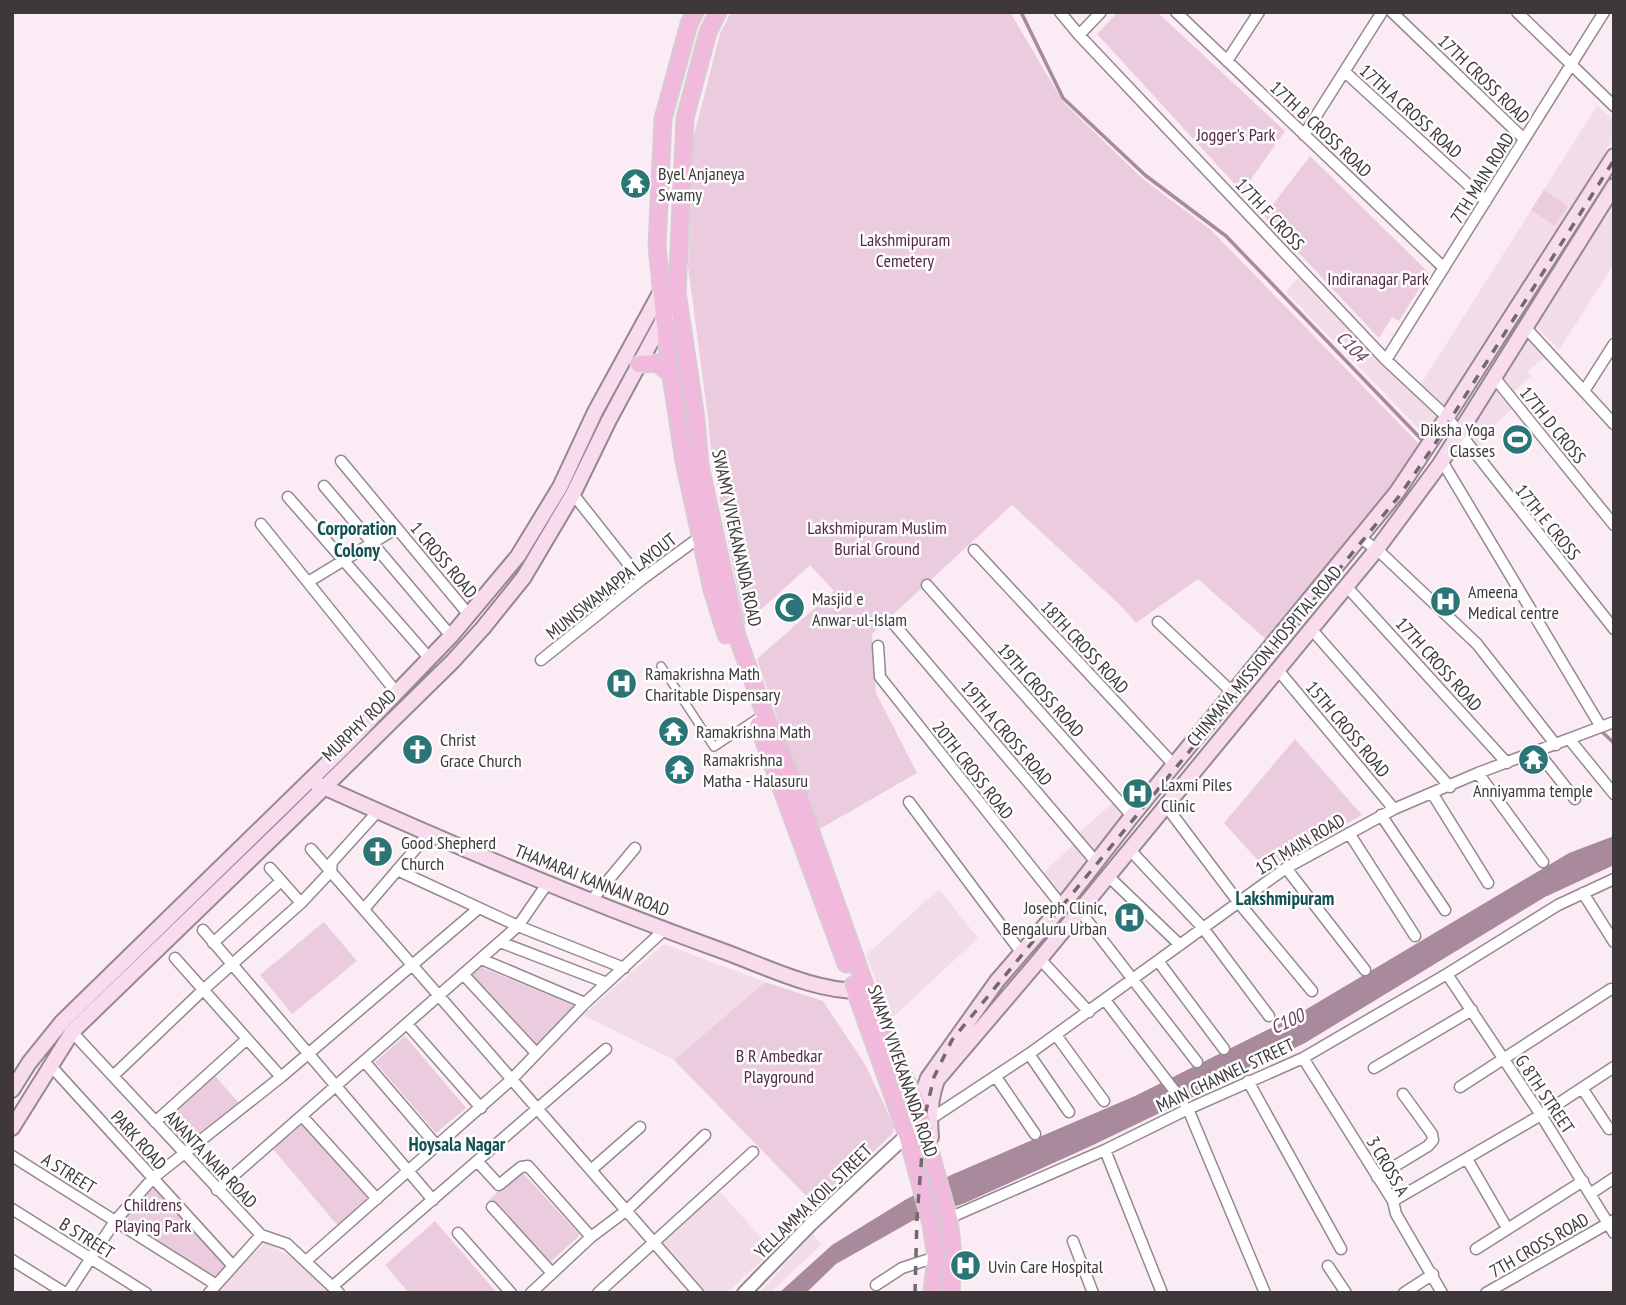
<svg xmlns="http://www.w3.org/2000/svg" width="1626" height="1305" viewBox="0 0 1626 1305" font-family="'PT Sans Narrow',sans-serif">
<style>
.built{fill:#f3dce9}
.green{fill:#ebccde}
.water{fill:#a88a9c}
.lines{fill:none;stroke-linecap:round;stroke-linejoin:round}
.stream{stroke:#a88a9c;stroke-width:3.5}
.pedestrian-casing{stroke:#968890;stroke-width:10}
.minor-casing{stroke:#968890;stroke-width:13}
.tertiary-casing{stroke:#968890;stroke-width:16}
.secondary-casing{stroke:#968890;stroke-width:18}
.primary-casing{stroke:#d1cfd0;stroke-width:19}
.pedestrian{stroke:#fff;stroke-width:7}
.minor{stroke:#fff;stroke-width:10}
.tertiary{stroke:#fff;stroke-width:12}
.secondary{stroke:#f8dcee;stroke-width:14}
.primary{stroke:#f1badc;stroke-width:16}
.rail{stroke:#71696d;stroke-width:3.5;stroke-dasharray:9 9;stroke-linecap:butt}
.labels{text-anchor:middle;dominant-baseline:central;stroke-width:5;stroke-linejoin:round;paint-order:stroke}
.street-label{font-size:18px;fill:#3e383b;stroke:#fdfdfd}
.park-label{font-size:18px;fill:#542945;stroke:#fdfdfd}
.poi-label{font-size:18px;fill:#3e383b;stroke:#fdfdfd;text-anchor:start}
.water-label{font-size:19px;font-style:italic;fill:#6e415d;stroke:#fdfdfd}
.neighbourhood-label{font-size:19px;font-weight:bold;fill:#145153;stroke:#fdfdfd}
</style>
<rect width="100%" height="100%" fill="#fbebf4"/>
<path class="built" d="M1597,106L1614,120V138L1447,407L1421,384Z
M1614,202V264L1559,350L1536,326Z
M1301,274L1439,418L1426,436L1286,292Z
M1528,339L1545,357L1528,371L1531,376L1513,393L1502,380Z
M1495,386L1513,408L1494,426L1496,431L1478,448L1466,434Z
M1116,800L1127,813L1093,855L1076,835Z
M1076,842L1090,858L1057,898L1040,876Z
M939,889L978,938L891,1019L866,955Z
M664,944L765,982L674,1060L583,1015Z
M717,1189L773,1250L727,1293H704L658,1243Z
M813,1234L821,1245L770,1293H759Z
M265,1243L297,1260L329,1293H218L225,1282Z"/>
<path class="green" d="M731,12H1010L1063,102L1143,179L1211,230L1420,445L1355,535L1269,642L1198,579L1136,623L1120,605L1012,505L872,634L876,693L917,773L816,831L757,659L834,591L810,565L744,625L711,453L708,418L688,266L693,139L720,34Z
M1118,12H1157L1285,131L1242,192L1097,34Z
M1310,156L1429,273L1399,321L1392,317L1379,338L1264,216Z
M1544,190L1568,206L1555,226L1531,210Z
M1295,739L1362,815L1279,862L1269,873L1224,823Z
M324,922L357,961L292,1014L260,975Z
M481,967L574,1006L538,1047L472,975Z
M765,982L823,1001L866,1066L894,1126L893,1133L817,1207L674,1060Z
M405,1036L466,1108L436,1133L375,1062Z
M215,1076L239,1103L187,1148L163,1121Z
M311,1117L376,1194L338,1226L273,1149Z
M520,1170L580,1235L547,1265L488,1201Z
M153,1184L227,1266L213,1279L123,1219Z
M435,1221L497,1293H409L385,1265Z"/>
<path class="water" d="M1614,836V865L1545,897L1305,1043L1091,1146L965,1203L912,1221L836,1264L806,1293H779L832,1245L905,1200L951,1175L1135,1096L1295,1016L1569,853Z"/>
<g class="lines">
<path class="stream" d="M1021,12L1063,98L1145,175L1226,236L1425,443
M1600,730L1614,743"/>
<defs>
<path id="pedestrian" d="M661,666L714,747L756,719"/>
<path id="minor" d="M1060,12L1079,35L1386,360L1447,417L1614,629
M1176,12L1444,268
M1392,12L1524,139
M1517,12L1614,106
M1079,35L1101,12
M1227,61L1259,12
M1345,72L1486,201
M1304,135L1382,12
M1525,327L1614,424
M1386,360L1604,12
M1494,377L1614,525
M1584,391L1614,344
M341,461L469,615
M1442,461L1601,727
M324,486L451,636
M573,494L641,580
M288,497L430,659
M261,524L397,693
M1361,538L1382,554L1477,644L1556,745
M974,550L1174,765
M308,582L397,528
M927,585L1132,816
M1347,587L1507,763
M1158,622L1233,693
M893,623L1096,862
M1312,630L1450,787
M878,646L880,677L1062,906
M541,660L641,580L704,534
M1278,670L1394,809
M1570,740L1614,794
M1538,752L1575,799
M1478,773L1543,862
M1432,793L1488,883
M909,802L1021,952
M1166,806L1239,903L1312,991
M1381,815L1445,910
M1349,833L1415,936
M311,849L698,1293
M1130,850L1203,928L1269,1016
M270,868L301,903
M1286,868L1365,970
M397,870L518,926L624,968
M1108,876L1180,945
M1583,893L1614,942
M590,902L635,848
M364,909L429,833
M1079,910L1197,1062
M203,930L433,1200
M500,942L607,983
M213,943L281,881
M175,958L281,1077
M481,959L585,1003
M1040,959L1089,1012
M1158,961L1224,1049
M463,974L536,1053
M1447,974L1541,1115L1614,1233
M1105,1000L1183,1102
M407,1024L481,1108
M72,1032L261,1235L287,1244L339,1293
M1056,1035L1104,1101
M1029,1054L1069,1112
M1303,1058L1393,1201L1396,1214L1442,1293
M364,1061L437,1146
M50,1065L233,1266
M1374,1068L1472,1010
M113,1076L203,990L301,903L331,871L332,862L379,810
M996,1077L1035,1134
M1248,1081L1341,1249
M1460,1087L1611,989
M1582,1088L1609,1129
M1188,1109L1265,1293
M302,1116L377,1199
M929,1120L1029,1054L1286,868L1394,809L1478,773L1614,722
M155,1122L247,1039
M1105,1150L1162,1293
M12,1156L215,1284
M1467,1159L1507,1228
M477,1161L499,1185L521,1167L528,1166L591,1237
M591,1170L640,1127
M1377,1177L1428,1146L1433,1140L1432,1134L1403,1094
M217,1190L518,926L547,884
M1590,1194L1614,1178
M1393,1201L1541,1115L1614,1067
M492,1207L552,1273
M12,1209L146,1293
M949,1218L1105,1150L1188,1109L1303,1058L1447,974L1558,905L1614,879
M458,1233L511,1293
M1073,1241L1093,1293
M1476,1249L1583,1181
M12,1260L65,1293
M306,1261L512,1079L585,1003L664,930
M1328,1266L1346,1293
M876,1285L902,1268L936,1257
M333,1286L606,1049
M68,1293L115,1221L153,1178L281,1077L479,908
M209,1293L261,1235
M531,1293L591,1237L627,1210L705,1135
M598,1293L753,1152
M1404,1293L1433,1274
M1486,1293L1614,1220"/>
<path id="tertiary" d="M744,1293L811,1224L907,1135"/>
<path id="secondary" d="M317,784C450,844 584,901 720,950C765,966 814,992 863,991
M12,1090L29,1063L62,1022L344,747L451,636L518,556L560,487L595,412L660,293H666
M12,1128L72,1032L288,823L453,661L483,628L524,577L573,494L609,420L664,318L668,317
M907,1135L928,1078L997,981L1062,906L1132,816L1397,492L1447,417L1614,156
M931,1137C929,1117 930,1099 937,1080L1040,959L1377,549L1440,464L1614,186"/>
<path id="primary" d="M695,12L689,24L663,119L657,246L668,356L684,461L712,590L726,635
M718,12L708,32L685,118L677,292L696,419L700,465L737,636L764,712L796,790L867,991L917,1105L949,1218L953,1256L951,1293
M639,364L657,363L672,375
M758,725L846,964
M853,985L907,1135L931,1224L936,1257L932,1293"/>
</defs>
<use href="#pedestrian" class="pedestrian-casing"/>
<use href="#minor" class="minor-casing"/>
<use href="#tertiary" class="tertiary-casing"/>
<use href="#secondary" class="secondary-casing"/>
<use href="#primary" class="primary-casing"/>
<use href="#pedestrian" class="pedestrian"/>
<use href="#minor" class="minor"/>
<use href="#tertiary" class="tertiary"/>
<use href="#secondary" class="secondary"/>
<use href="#primary" class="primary"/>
<path class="rail" d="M915,1293L917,1217L925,1115L934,1077L952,1040L1400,495L1433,447L1614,160"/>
</g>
<defs>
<symbol id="temple-disc" viewBox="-11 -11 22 22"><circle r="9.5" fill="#2b7577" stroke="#fdfdfd"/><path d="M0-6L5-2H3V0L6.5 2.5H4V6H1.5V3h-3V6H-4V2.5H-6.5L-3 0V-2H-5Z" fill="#fff"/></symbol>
<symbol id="stadium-disc" viewBox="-11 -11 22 22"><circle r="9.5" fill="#2b7577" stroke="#fdfdfd"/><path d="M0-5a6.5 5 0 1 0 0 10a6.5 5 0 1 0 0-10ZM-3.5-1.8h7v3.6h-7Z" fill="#fff"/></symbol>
<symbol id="hospital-disc" viewBox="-11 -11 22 22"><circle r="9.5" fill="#2b7577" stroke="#fdfdfd"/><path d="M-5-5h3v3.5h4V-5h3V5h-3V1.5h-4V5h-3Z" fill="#fff"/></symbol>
<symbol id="mosque-disc" viewBox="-11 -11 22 22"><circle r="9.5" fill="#2b7577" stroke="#fdfdfd"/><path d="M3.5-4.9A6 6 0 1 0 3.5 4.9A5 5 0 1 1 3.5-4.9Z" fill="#fff"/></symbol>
<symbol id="church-disc" viewBox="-11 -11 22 22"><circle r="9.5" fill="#2b7577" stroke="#fdfdfd"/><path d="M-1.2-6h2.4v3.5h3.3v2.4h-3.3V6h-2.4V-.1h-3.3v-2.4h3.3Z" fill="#fff"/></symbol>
</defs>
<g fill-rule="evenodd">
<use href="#temple-disc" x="618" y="166" width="35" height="35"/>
<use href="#stadium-disc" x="1500" y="422" width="35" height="35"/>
<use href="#hospital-disc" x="1428" y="584" width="35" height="35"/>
<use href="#mosque-disc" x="772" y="590" width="35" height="35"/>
<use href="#hospital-disc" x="604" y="666" width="35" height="35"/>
<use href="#temple-disc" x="656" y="714" width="35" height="35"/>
<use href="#church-disc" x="400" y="732" width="35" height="35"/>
<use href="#temple-disc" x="1516" y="742" width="35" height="35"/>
<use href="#temple-disc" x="662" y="752" width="35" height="35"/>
<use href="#hospital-disc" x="1120" y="776" width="35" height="35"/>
<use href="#church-disc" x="360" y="834" width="35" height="35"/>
<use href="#hospital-disc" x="1112" y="900" width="35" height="35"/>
<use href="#hospital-disc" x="948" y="1248" width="35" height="35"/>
</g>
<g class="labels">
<g class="street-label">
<text transform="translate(1484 79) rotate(44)">17TH CROSS ROAD</text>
<text transform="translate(1411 111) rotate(42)">17TH A CROSS ROAD</text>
<text transform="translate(1321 129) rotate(43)">17TH B CROSS ROAD</text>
<text transform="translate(1482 178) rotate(-58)">7TH MAIN ROAD</text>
<text transform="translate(1270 214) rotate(47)">17TH F CROSS</text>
<text transform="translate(1553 425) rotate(51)">17TH D CROSS</text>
<text transform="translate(1548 522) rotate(51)">17TH E CROSS</text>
<text transform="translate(737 538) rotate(78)">SWAMY VIVEKANANDA ROAD</text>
<text transform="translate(444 560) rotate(50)">1 CROSS ROAD</text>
<text transform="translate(611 586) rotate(-38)">MUNISWAMAPPA LAYOUT</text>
<text transform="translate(1085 647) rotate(47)">18TH CROSS ROAD</text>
<text transform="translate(1264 656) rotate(-50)">CHINMAYA MISSION HOSPITAL ROAD</text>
<text transform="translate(1439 664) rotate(48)">17TH CROSS ROAD</text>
<text transform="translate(1041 690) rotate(48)">19TH CROSS ROAD</text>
<text transform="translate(359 725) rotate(-44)">MURPHY ROAD</text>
<text transform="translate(1348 729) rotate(50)">15TH CROSS ROAD</text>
<text transform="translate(1007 733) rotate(50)">19TH A CROSS ROAD</text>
<text transform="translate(973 770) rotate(52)">20TH CROSS ROAD</text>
<text transform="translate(1300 844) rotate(-31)">1ST MAIN ROAD</text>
<text transform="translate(592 880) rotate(22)">THAMARAI KANNAN ROAD</text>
<text transform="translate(903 1071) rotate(71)">SWAMY VIVEKANANDA ROAD</text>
<text transform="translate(1225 1075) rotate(-25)">MAIN CHANNEL STREET</text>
<text transform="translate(1545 1094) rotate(56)">G 8TH STREET</text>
<text transform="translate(139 1140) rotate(48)">PARK ROAD</text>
<text transform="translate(211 1159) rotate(47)">ANANTA NAIR ROAD</text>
<text transform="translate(1388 1166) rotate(60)">3 CROSS A</text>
<text transform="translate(69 1173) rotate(32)">A STREET</text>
<text transform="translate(813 1201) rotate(-44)">YELLAMMA KOIL STREET</text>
<text transform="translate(87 1238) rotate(32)">B STREET</text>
<text transform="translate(1539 1245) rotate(-30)">7TH CROSS ROAD</text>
</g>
<g class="park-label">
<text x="1236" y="134">Jogger's Park</text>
<text x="905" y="239">Lakshmipuram<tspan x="905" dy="21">Cemetery</tspan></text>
<text x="1378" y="278">Indiranagar Park</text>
<text x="877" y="527">Lakshmipuram Muslim<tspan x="877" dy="21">Burial Ground</tspan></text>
<text x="779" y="1055">B R Ambedkar<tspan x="779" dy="21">Playground</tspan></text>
<text x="153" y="1204">Childrens<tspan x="153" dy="21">Playing Park</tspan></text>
</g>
<g class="poi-label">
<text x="658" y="173">Byel Anjaneya<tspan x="658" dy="21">Swamy</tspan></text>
<text x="1495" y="429" text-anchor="end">Diksha Yoga<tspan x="1495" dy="21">Classes</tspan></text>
<text x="1468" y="591">Ameena<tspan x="1468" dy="21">Medical centre</tspan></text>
<text x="812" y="598">Masjid e<tspan x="812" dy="21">Anwar-ul-Islam</tspan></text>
<text x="645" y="673">Ramakrishna Math<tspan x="645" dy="21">Charitable Dispensary</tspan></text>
<text x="696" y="731">Ramakrishna Math</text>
<text x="440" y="739">Christ<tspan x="440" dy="21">Grace Church</tspan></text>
<text x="703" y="759">Ramakrishna<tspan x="703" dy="21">Matha - Halasuru</tspan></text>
<text x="1161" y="784">Laxmi Piles<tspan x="1161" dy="21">Clinic</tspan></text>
<text x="1533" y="790" text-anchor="middle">Anniyamma temple</text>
<text x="401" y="842">Good Shepherd<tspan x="401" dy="21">Church</tspan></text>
<text x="1107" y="907" text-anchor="end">Joseph Clinic,<tspan x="1107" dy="21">Bengaluru Urban</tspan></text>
<text x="988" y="1266">Uvin Care Hospital</text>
</g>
<g class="water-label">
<text transform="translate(1352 346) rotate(46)">C104</text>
<text transform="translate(1287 1021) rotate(-25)">C100</text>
</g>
<g class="neighbourhood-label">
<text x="357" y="528">Corporation<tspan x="357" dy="22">Colony</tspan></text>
<text x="1285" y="898">Lakshmipuram</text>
<text x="457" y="1144">Hoysala Nagar</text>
</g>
</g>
<rect width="1626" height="1305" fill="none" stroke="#3e383b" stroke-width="28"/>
</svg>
